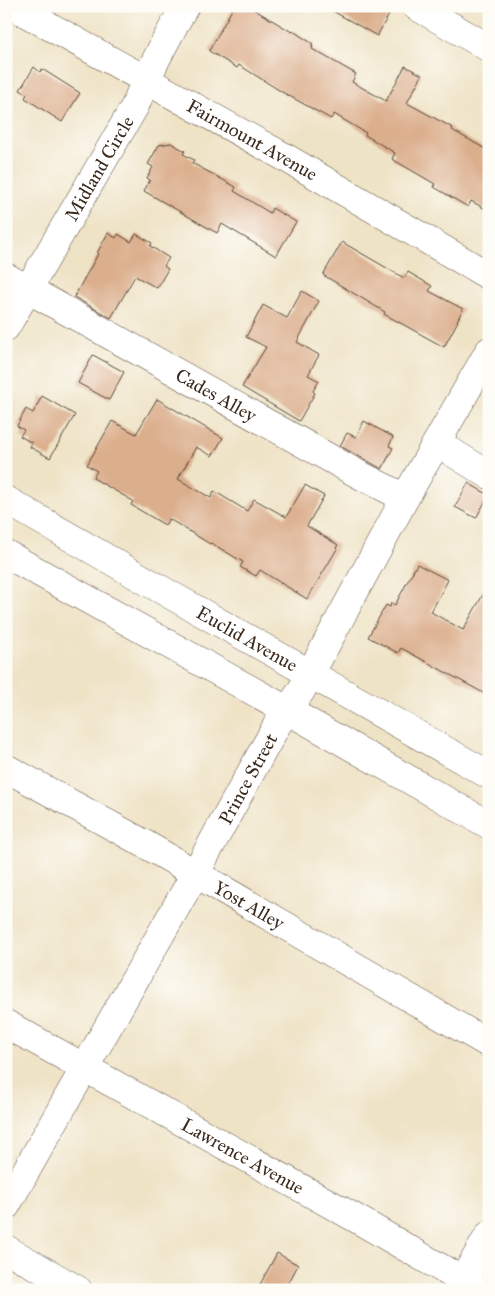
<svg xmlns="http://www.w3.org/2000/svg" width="495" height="1296" viewBox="0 0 495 1296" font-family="'IM FELL Great Primer',serif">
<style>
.building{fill:#dbae8c}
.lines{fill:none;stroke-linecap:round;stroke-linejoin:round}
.minor-casing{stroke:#564637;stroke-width:29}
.major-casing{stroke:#564637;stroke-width:29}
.minor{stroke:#fff;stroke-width:28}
.major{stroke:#fff;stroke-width:28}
.labels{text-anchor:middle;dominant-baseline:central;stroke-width:4.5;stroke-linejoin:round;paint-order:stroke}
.street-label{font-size:19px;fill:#3b2a1e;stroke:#fdfcf7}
</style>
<rect width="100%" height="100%" fill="#fdfcf7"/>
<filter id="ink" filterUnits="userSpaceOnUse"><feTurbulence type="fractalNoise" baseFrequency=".02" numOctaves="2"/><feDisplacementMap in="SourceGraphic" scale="10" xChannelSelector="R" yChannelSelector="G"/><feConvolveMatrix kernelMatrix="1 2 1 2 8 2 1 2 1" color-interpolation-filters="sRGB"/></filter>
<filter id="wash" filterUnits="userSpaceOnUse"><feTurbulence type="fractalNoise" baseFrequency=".0096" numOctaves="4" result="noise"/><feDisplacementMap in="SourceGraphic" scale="20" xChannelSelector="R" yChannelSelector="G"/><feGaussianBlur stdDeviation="1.12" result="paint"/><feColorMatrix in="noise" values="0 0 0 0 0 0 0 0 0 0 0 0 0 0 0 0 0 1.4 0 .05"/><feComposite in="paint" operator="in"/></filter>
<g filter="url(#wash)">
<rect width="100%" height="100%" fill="#efe3c6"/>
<g id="blocks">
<path class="building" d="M234,6H248L292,32L293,31L313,44L311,46L313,47L312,49L356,74L352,82L386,101L405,66L422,75L407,103L453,128L452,130L489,151V211L471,201L468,207L434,187L435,184L392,159L395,153L365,135L366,133L334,114L331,119L282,92L239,65L237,68L209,51Z
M324,6H394L377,36Z
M34,67L40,72L42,69L80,93L62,122L25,98L27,94L20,90Z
M171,143L185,151L183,154L194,160L192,163L236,187L234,191L270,213L272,208L296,222L276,256L222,224L217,233L144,191L150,180L147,178L153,167L148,164L159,145Z
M108,233L116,238L118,234L131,242L136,234L152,243L150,246L169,258L164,266L168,269L157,288L135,276L111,318L74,297L98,254L97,253Z
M342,242L404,278L408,272L432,286L429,291L463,309L457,321H458L444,347L384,314L385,312L323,275Z
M302,291L319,301L297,342L319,355L308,375L319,381L313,391L315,393L299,421L242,387L266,347L246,337L263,305L287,318Z
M93,355L124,372L109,400L78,383Z
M42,396L75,415L50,458L30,447L32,443L20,436L24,430L17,426L26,409L33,413Z
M157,399L223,438L212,456L196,447L178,479L211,498L214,491L247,511L254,499L286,517L305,485L324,496L307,526L338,545L336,548L337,549L307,599L260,570L256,576L240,567L243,562L211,543L210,544L169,519L165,525L131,505L133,501L93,478L97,471L87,465L112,421L136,434Z
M364,421L393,437L389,446L393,448L382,469L340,446L347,433L356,437Z
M468,483L489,495L476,518L455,507Z
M417,564L448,580L431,612L463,630L489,584V696L401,648L398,653L368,637L386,605L390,607L391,603L395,605Z
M277,1253L298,1265L285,1290H257Z"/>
</g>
</g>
<g filter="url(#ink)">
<use href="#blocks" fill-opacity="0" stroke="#564637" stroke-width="1"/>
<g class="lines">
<defs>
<g id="minor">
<path id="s1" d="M13,6L288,159L489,276"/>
<path d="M416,6L489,48"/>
<path id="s2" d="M6,277L358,474L405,498"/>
<path id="s3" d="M6,327L135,106C149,71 166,39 185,6"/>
<path d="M437,443L489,475"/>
<path id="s4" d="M6,768L143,843L489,1044"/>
<path id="s5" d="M6,1024L357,1219L479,1290"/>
<path id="s6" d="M6,1206L195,874L277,725L301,691L405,498L489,351"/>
<path d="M6,1249L78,1290"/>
<path d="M457,1290L489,1235"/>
</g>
<g id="major">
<path id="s7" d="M6,500L169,594L489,775"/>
<path d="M6,554L287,710L489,825"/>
</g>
</defs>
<use href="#minor" class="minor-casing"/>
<use href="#major" class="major-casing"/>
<use href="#minor" class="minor"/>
<use href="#major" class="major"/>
</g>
</g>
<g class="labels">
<g class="street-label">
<text stroke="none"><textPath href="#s1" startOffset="274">Fairmount Avenue</textPath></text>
<text stroke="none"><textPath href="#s3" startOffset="184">Midland Circle</textPath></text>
<text stroke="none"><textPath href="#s2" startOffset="241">Cades Alley</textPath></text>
<text stroke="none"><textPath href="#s7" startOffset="278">Euclid Avenue</textPath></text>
<text stroke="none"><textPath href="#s6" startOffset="491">Prince Street</textPath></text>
<text stroke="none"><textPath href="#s4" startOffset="279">Yost Alley</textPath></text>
<text stroke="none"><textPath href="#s5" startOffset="271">Lawrence Avenue</textPath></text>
</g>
</g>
<rect width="495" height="1296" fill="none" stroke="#fdfcf7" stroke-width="25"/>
</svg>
